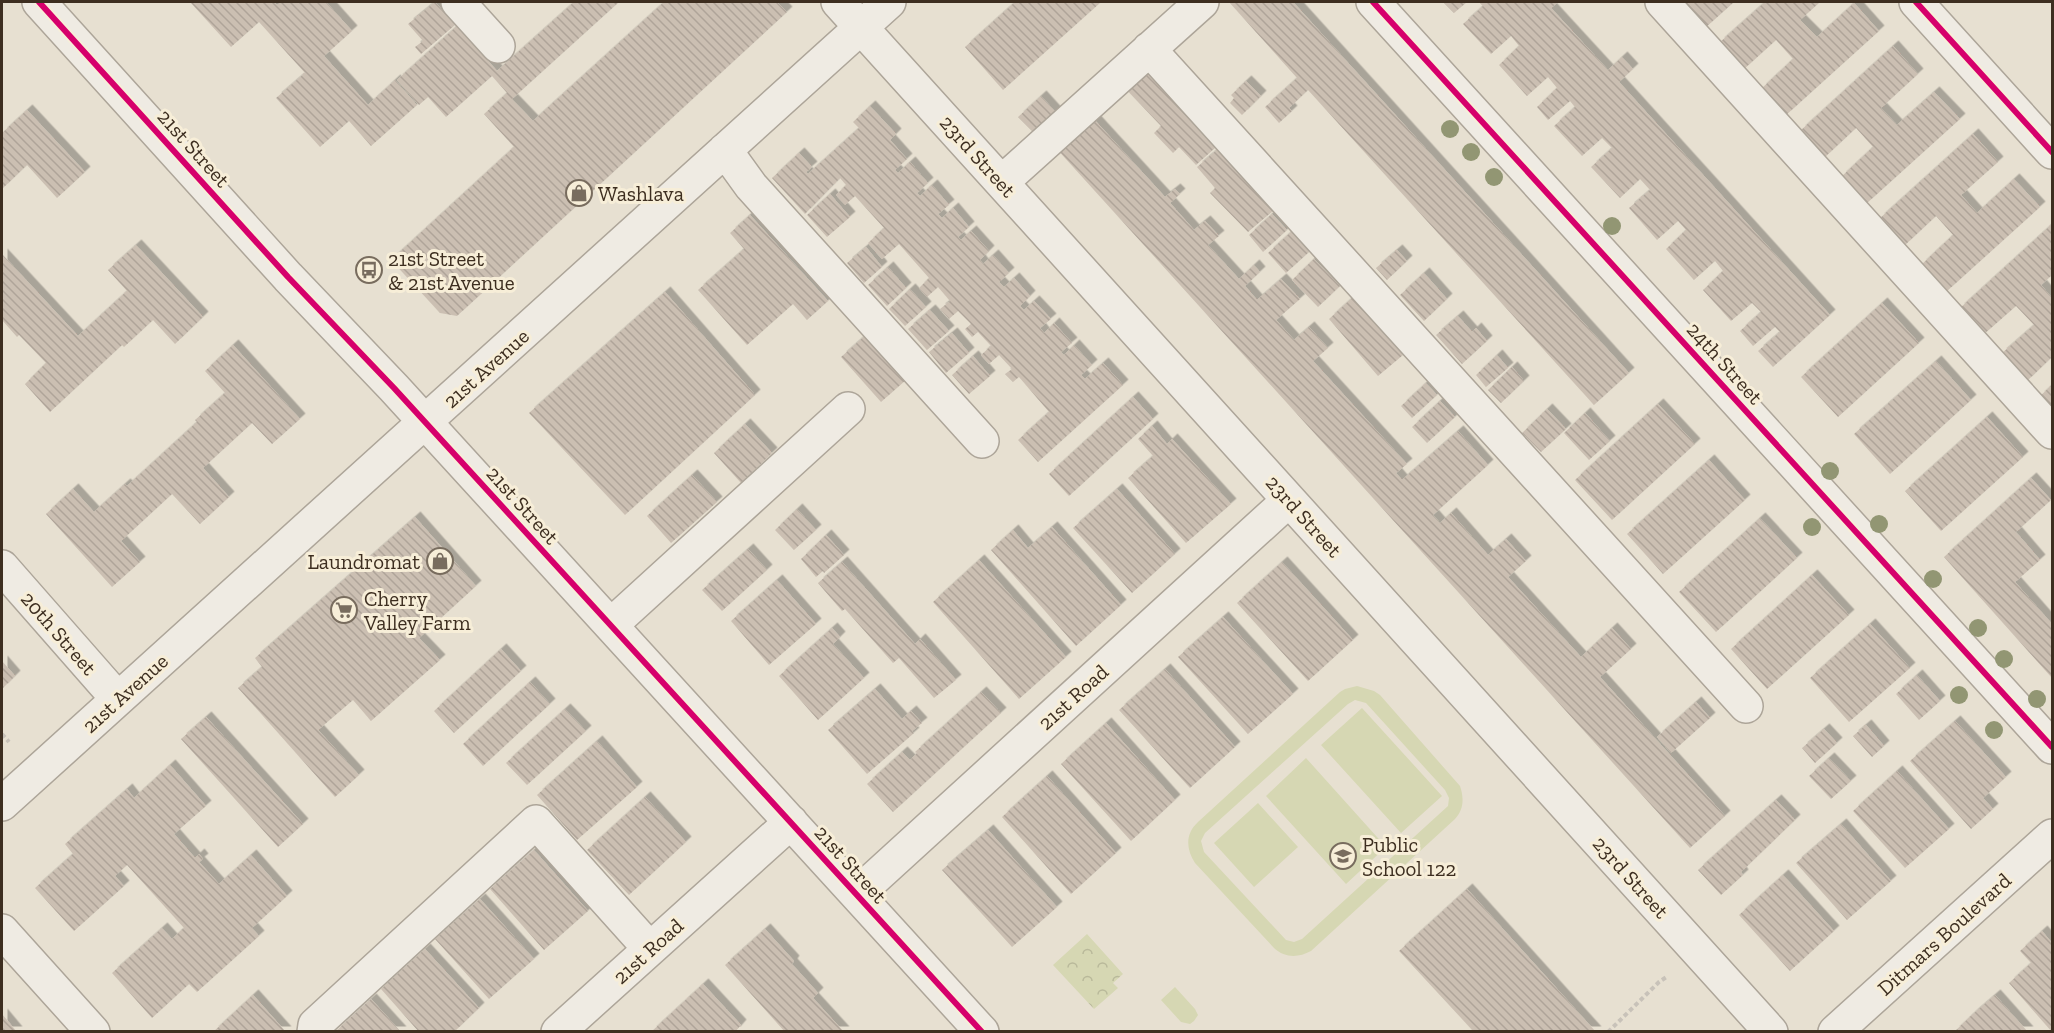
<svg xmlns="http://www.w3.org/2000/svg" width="2054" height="1033" viewBox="0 0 2054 1033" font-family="'Zilla Slab',serif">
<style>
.forest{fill:url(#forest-crowns)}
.garden{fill:#d6d7b3;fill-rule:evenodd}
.building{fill:url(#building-back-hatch);filter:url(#shadow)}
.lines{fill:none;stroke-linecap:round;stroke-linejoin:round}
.minor-casing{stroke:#ada599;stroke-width:36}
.path{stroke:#c8c2b9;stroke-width:4;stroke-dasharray:4.5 3;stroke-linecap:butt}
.minor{stroke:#efebe3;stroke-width:33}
.cycleway-casing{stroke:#f7eed8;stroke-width:10}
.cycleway{stroke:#d6006c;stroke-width:6}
.tree{fill:#929673}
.labels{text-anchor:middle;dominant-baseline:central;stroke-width:6;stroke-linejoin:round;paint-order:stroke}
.street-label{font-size:21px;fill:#3d2e20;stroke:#f7eed8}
.poi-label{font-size:21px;fill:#3d2e20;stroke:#f7eed8;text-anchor:start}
</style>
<defs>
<pattern id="forest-crowns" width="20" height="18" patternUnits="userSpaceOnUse" patternTransform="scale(1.5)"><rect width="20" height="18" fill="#d6d7b3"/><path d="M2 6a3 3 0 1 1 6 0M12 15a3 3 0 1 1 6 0" fill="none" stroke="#b9b99a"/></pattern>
<pattern id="building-back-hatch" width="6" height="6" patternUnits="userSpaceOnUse" patternTransform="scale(1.5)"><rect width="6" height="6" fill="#cbbfb2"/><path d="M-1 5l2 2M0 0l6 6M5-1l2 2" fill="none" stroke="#afa499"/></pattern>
<filter id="shadow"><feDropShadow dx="5.5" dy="-5.5" stdDeviation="0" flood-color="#0004"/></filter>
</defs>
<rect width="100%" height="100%" fill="#e7e0d1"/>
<path class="forest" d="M1087,934L1123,974L1113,983L1118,988L1094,1009L1053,965Z"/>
<path class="garden" d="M1357,686L1374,691L1380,695L1460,786C1464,798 1464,809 1455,819L1311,951C1298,958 1285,958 1274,948L1195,863C1186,849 1185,834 1198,822L1340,692L1345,689ZM1355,700L1366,703L1445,790L1449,798L1448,806L1302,939L1294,942L1286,940L1204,852L1201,841L1205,833L1348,704Z
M1362,708L1442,796L1401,833L1321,745Z
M1306,758L1386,847L1346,884L1266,796Z
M1258,803L1298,847L1254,887L1214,843Z
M1175,987L1195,1009L1198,1015L1194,1021L1190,1024L1181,1022L1161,1000Z"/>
<path class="building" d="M190,2H274L277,5L282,2H326L352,31L324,56L368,105L395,80L417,105L371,146L349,121L320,147L276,98L305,73L259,22L231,47Z
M435,2L455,25L421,54L415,47L423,41L408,24Z
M574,2H619L512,99L533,121L664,2H777L787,12L457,316L440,313L391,260L514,147L484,114L507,93L492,76L446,117L428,97L419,105L397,80L457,26L497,71Z
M1015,2H1101L1003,90L965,47Z
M1229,2H1293L1629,373L1594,405L1308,90L1289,108L1292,111L1279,123L1265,107L1297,78Z
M1443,2H1467L1454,13Z
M1479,2H1558L1551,8L1608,70L1622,57L1633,69L1619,82L1830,315L1773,367L1758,351L1780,332L1775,327L1753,346L1740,331L1761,312L1752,303L1731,321L1703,290L1723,271L1715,261L1694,280L1666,249L1686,230L1678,221L1657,240L1629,208L1650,190L1640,179L1620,198L1591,167L1612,148L1602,138L1582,156L1554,126L1575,107L1570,101L1548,120L1537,107L1557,88L1548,77L1527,96L1499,65L1519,46L1511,36L1491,54L1463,24L1483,6Z
M1682,2H1734L1705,28Z
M1765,2H1820L1800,20L1817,37L1854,3L1879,31L1785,116L1761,89L1793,59L1776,40L1743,70L1719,43Z
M1893,46L1918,74L1881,108L1897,125L1934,92L1960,119L1866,204L1841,177L1873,147L1856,128L1824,158L1800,131Z
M1145,64L1216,147L1196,165L1179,147L1173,153L1154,133L1161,126L1122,85Z
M1246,81L1261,96L1242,115L1230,103L1234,98L1231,95Z
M1041,96L1061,118L1039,138L1018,117Z
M870,106L896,134L890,140L907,159L895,170L898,173L910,162L928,183L917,193L920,196L932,185L949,205L938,214L942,218L953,208L969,227L958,237L961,240L971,231L989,251L980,260L983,264L993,255L1009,273L999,282L1004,287L1014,278L1030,296L1020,306L1024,310L1034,301L1051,319L1040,328L1044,333L1054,323L1072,343L1061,352L1064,355L1074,345L1092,365L1081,375L1085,379L1103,363L1123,385L1038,462L1018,440L1049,412L1019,377L1013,382L1005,374L1012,369L999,355L989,364L981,355L991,346L978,332L972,337L965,329L971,324L958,311L949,319L940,309L950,301L938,287L927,297L919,288L929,278L899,244L882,259L868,243L884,228L855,196L845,205L836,195L846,185L840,178L805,214L772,178L799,153L812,167L806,172L808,174L859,128L853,122Z
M27,110L85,172L57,198L27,165L2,189V133Z
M1090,115L1165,197L1175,189L1180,194L1170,203L1194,230L1205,221L1219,236L1208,245L1239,279L1254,265L1260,272L1245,286L1257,300L1281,279L1300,299L1276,320L1294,340L1309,327L1328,348L1313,361L1407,464L1396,473L1402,480L1458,431L1488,465L1433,515L1440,523L1451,513L1488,555L1506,539L1526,561L1508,577L1581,657L1612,628L1631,649L1600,677L1725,816L1690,848L1055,147Z
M1973,134L1998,162L1961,195L1977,213L2014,179L2040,207L1946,292L1921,265L1953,235L1936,216L1904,246L1879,219Z
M1218,149L1273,211L1248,232L1210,193L1215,188L1197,167Z
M830,194L850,217L827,237L807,215Z
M1272,214L1287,230L1263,252L1249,235Z
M750,215L828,301L807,320L793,304L747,345L698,290L744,249L730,233Z
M2052,224V275L2041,285L2052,298V357L2026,382L2001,354L2034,325L2016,306L1983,335L1959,309Z
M1291,232L1309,252L1286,273L1268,253Z
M136,245L203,317L175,344L153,320L124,347L122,345L50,412L25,384L46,363L19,335L17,337L2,320V254L78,336L127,291L108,270Z
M866,247L882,267L864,283L847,263Z
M1397,250L1407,261L1387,280L1376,268Z
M1314,259L1340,286L1318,307L1292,280Z
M888,267L906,288L887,306L868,285Z
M1424,273L1447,299L1424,321L1400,295Z
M910,289L926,307L905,326L889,309Z
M665,292L755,395L625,515L529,413Z
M1352,298L1403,355L1378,376L1329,319Z
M1882,303L1919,343L1838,417L1801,377Z
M930,310L949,331L927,350L908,329Z
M1458,316L1472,332L1476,328L1487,341L1462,364L1436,335Z
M952,333L969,353L946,373L929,352Z
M867,334L907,379L881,402L841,357Z
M233,345L300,419L272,444L252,423L203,468L229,497L200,524L172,494L121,541L140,562L112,587L46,514L73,489L94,512L125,484L127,486L197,422L195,420L225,393L205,371Z
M1497,355L1508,368L1486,387L1476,375Z
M973,356L990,376L969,394L952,375Z
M1936,361L1971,400L1890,474L1854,434Z
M1512,367L1524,381L1501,403L1488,390Z
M1426,383L1437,395L1412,418L1401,406Z
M2052,385V412L2039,397Z
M1133,397L1153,419L1069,496L1049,474Z
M1440,401L1455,417L1427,443L1412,427Z
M1658,404L1695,444L1612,520L1575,480Z
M1547,409L1566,429L1541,452L1522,433Z
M1585,413L1610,441L1589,460L1564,433Z
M1987,417L2023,457L1941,531L1905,491Z
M745,424L772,453L741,483L714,453Z
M1152,426L1167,444L1172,439L1231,504L1186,543L1128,478L1153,456L1138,439Z
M1709,460L1745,500L1663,574L1627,534Z
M692,475L717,502L671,543L647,516Z
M2031,478L2051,500L2016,532L2040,560L2015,582L2052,624V678L1944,557Z
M1117,489L1175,554L1132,593L1073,528Z
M797,509L816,530L794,550L775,530Z
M415,517L476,586L419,638L440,660L371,721L353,700L318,730L359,775L335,797L238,688L262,667L255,658Z
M1760,518L1797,558L1716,632L1679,592Z
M1052,527L1121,605L1076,646L991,550L1013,530L1028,548Z
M826,535L844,555L824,573L823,571L816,577L801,559Z
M748,549L767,570L722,611L702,590Z
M979,560L1066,657L1019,699L933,602Z
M842,562L915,644L920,639L956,680L934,698L899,658L893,663L845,609L842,611L818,583Z
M1282,562L1353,640L1308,681L1237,603Z
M1812,575L1849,615L1767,689L1731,649Z
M777,580L816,624L769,665L731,621Z
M1223,617L1293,694L1248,734L1178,657Z
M1870,624L1910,668L1849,722L1810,678Z
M832,628L840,637L833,644L864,678L818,720L779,676Z
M501,649L521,671L454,733L434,711Z
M2,661L15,676L2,689Z
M1165,669L1235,747L1190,788L1119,710Z
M1917,675L1940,701L1919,720L1896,694Z
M530,682L550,704L483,766L463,744Z
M875,689L902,719L911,711L922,723L912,731L914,733L867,774L828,730Z
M981,692L1001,713L893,812L867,784L902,752L910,760L917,753L915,752Z
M1696,702L1710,718L1671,753L1657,737Z
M565,709L586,731L527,785L506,763Z
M206,717L303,824L278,847L181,739Z
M1955,721L2006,777L1983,798L1993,809L1971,829L1910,761Z
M1106,723L1175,800L1131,841L1061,764Z
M1866,725L1884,746L1872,757L1853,736Z
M1824,729L1837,743L1815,763L1802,748Z
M597,741L637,787L577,840L537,795Z
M1829,758L1851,781L1831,799L1809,776Z
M170,765L206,806L174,834L195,858L199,854L203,859L199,862L219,884L251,855L287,896L252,928L259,936L197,992L189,984L152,1018L112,973L162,928L172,939L184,928L127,865L115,876L124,886L74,931L35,888L73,854L65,844L127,789L134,798Z
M1897,771L1949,829L1905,868L1853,811Z
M1047,776L1116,853L1071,894L1002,817Z
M645,797L686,842L629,895L587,850Z
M1776,800L1795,820L1741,872L1743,875L1721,895L1698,870Z
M1841,824L1891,881L1847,920L1796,863Z
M988,830L1057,907L1012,947L942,870Z
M534,850L588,911L544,950L490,889Z
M1783,875L1834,931L1790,971L1739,915Z
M1467,889L1596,1032H1474L1399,951Z
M480,899L534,959L489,999L435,939Z
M765,929L794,961L792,964L818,993L813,998L844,1032H785L725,965Z
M2042,931L2052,943V1032L2009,983L2031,963L2020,951Z
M425,949L479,1008L454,1032H419L381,989Z
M703,984L741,1025L735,1032H651Z
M253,995L286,1032H213Z
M1995,995L2028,1032H1954L1973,1014Z
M371,999L401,1032H335L349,1019Z
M2,1014L17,1032H2Z"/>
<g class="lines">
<defs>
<path id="minor" d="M39,2L288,277L394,388L982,1032
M458,2L498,46
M838,2L1771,1032
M1373,2L2052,747
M1662,2L2052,432
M1916,2L2052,152
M1149,49L1746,706
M725,150L751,186L982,441
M1002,182L1202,2
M2,567L117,698
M611,625L848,409
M2,804L889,2
M857,894L1289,500
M2,931L93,1032
M314,1032L315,1025L536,822L650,949
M558,1032L791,822
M1835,1032L2052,836"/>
</defs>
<use href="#minor" class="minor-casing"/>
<path class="path" d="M2,734L9,742
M1608,1032L1659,982L1668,976"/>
<use href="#minor" class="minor"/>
<defs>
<path id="cycleway" d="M39,2L288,277L394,388L982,1032
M1373,2L2052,747
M1916,2L2052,152"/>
</defs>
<use href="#cycleway" class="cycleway-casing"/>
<use href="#cycleway" class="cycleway"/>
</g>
<g class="tree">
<circle cx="1450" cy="129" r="9"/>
<circle cx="1471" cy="152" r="9"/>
<circle cx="1494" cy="177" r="9"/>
<circle cx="1612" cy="226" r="9"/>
<circle cx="1830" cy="471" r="9"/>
<circle cx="1879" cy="524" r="9"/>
<circle cx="1812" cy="527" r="9"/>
<circle cx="1933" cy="579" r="9"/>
<circle cx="1978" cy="628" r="9"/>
<circle cx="2004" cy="659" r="9"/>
<circle cx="1959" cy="695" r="9"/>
<circle cx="2037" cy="699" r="9"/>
<circle cx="1994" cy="730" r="9"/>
</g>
<defs>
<symbol id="shop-ring" viewBox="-11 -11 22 22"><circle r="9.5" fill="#f7eed8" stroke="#786c5e" stroke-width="1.5"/><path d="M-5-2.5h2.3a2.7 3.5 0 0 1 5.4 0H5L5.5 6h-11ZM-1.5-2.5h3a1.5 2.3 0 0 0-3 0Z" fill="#786c5e"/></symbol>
<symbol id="bus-ring" viewBox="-11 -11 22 22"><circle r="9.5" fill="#f7eed8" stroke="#786c5e" stroke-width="1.5"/><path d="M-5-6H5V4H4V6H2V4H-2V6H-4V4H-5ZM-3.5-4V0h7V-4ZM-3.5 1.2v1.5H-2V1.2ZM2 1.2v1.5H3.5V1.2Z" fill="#786c5e"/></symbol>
<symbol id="supermarket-ring" viewBox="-11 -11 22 22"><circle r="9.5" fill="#f7eed8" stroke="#786c5e" stroke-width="1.5"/><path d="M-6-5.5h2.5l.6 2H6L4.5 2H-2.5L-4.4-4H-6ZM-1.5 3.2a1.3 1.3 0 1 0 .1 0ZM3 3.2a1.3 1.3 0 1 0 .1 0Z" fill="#786c5e"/></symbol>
<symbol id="school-ring" viewBox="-11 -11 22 22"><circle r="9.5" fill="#f7eed8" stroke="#786c5e" stroke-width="1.5"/><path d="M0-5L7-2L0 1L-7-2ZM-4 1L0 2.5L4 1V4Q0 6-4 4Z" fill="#786c5e"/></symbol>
</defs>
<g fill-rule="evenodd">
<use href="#shop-ring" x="564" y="178" width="30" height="30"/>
<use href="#bus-ring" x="354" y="255" width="30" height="30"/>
<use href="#shop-ring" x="425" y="546" width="30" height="30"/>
<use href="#supermarket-ring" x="329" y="595" width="30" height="30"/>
<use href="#school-ring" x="1328" y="841" width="30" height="30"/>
</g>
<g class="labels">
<g class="street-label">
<text transform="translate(194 148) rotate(48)">21st Street</text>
<text transform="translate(978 156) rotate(48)">23rd Street</text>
<text transform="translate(1725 363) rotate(48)">24th Street</text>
<text transform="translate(486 368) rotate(-42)">21st Avenue</text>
<text transform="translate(523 505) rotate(48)">21st Street</text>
<text transform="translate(1304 516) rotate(48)">23rd Street</text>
<text transform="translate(59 633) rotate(49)">20th Street</text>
<text transform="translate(125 693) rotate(-42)">21st Avenue</text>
<text transform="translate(1073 697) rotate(-42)">21st Road</text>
<text transform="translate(851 864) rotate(48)">21st Street</text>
<text transform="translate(1631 877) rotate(48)">23rd Street</text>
<text transform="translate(1944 934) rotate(-42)">Ditmars Boulevard</text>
<text transform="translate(648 951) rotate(-42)">21st Road</text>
</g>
<g class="poi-label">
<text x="598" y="193">Washlava</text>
<text x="388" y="258">21st Street<tspan x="388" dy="24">&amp; 21st Avenue</tspan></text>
<text x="420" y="561" text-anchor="end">Laundromat</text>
<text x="364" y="598">Cherry<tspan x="364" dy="24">Valley Farm</tspan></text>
<text x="1362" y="844">Public<tspan x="1362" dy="24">School 122</tspan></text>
</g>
</g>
<rect width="2054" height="1033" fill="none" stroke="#3d2e20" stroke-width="6"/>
</svg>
